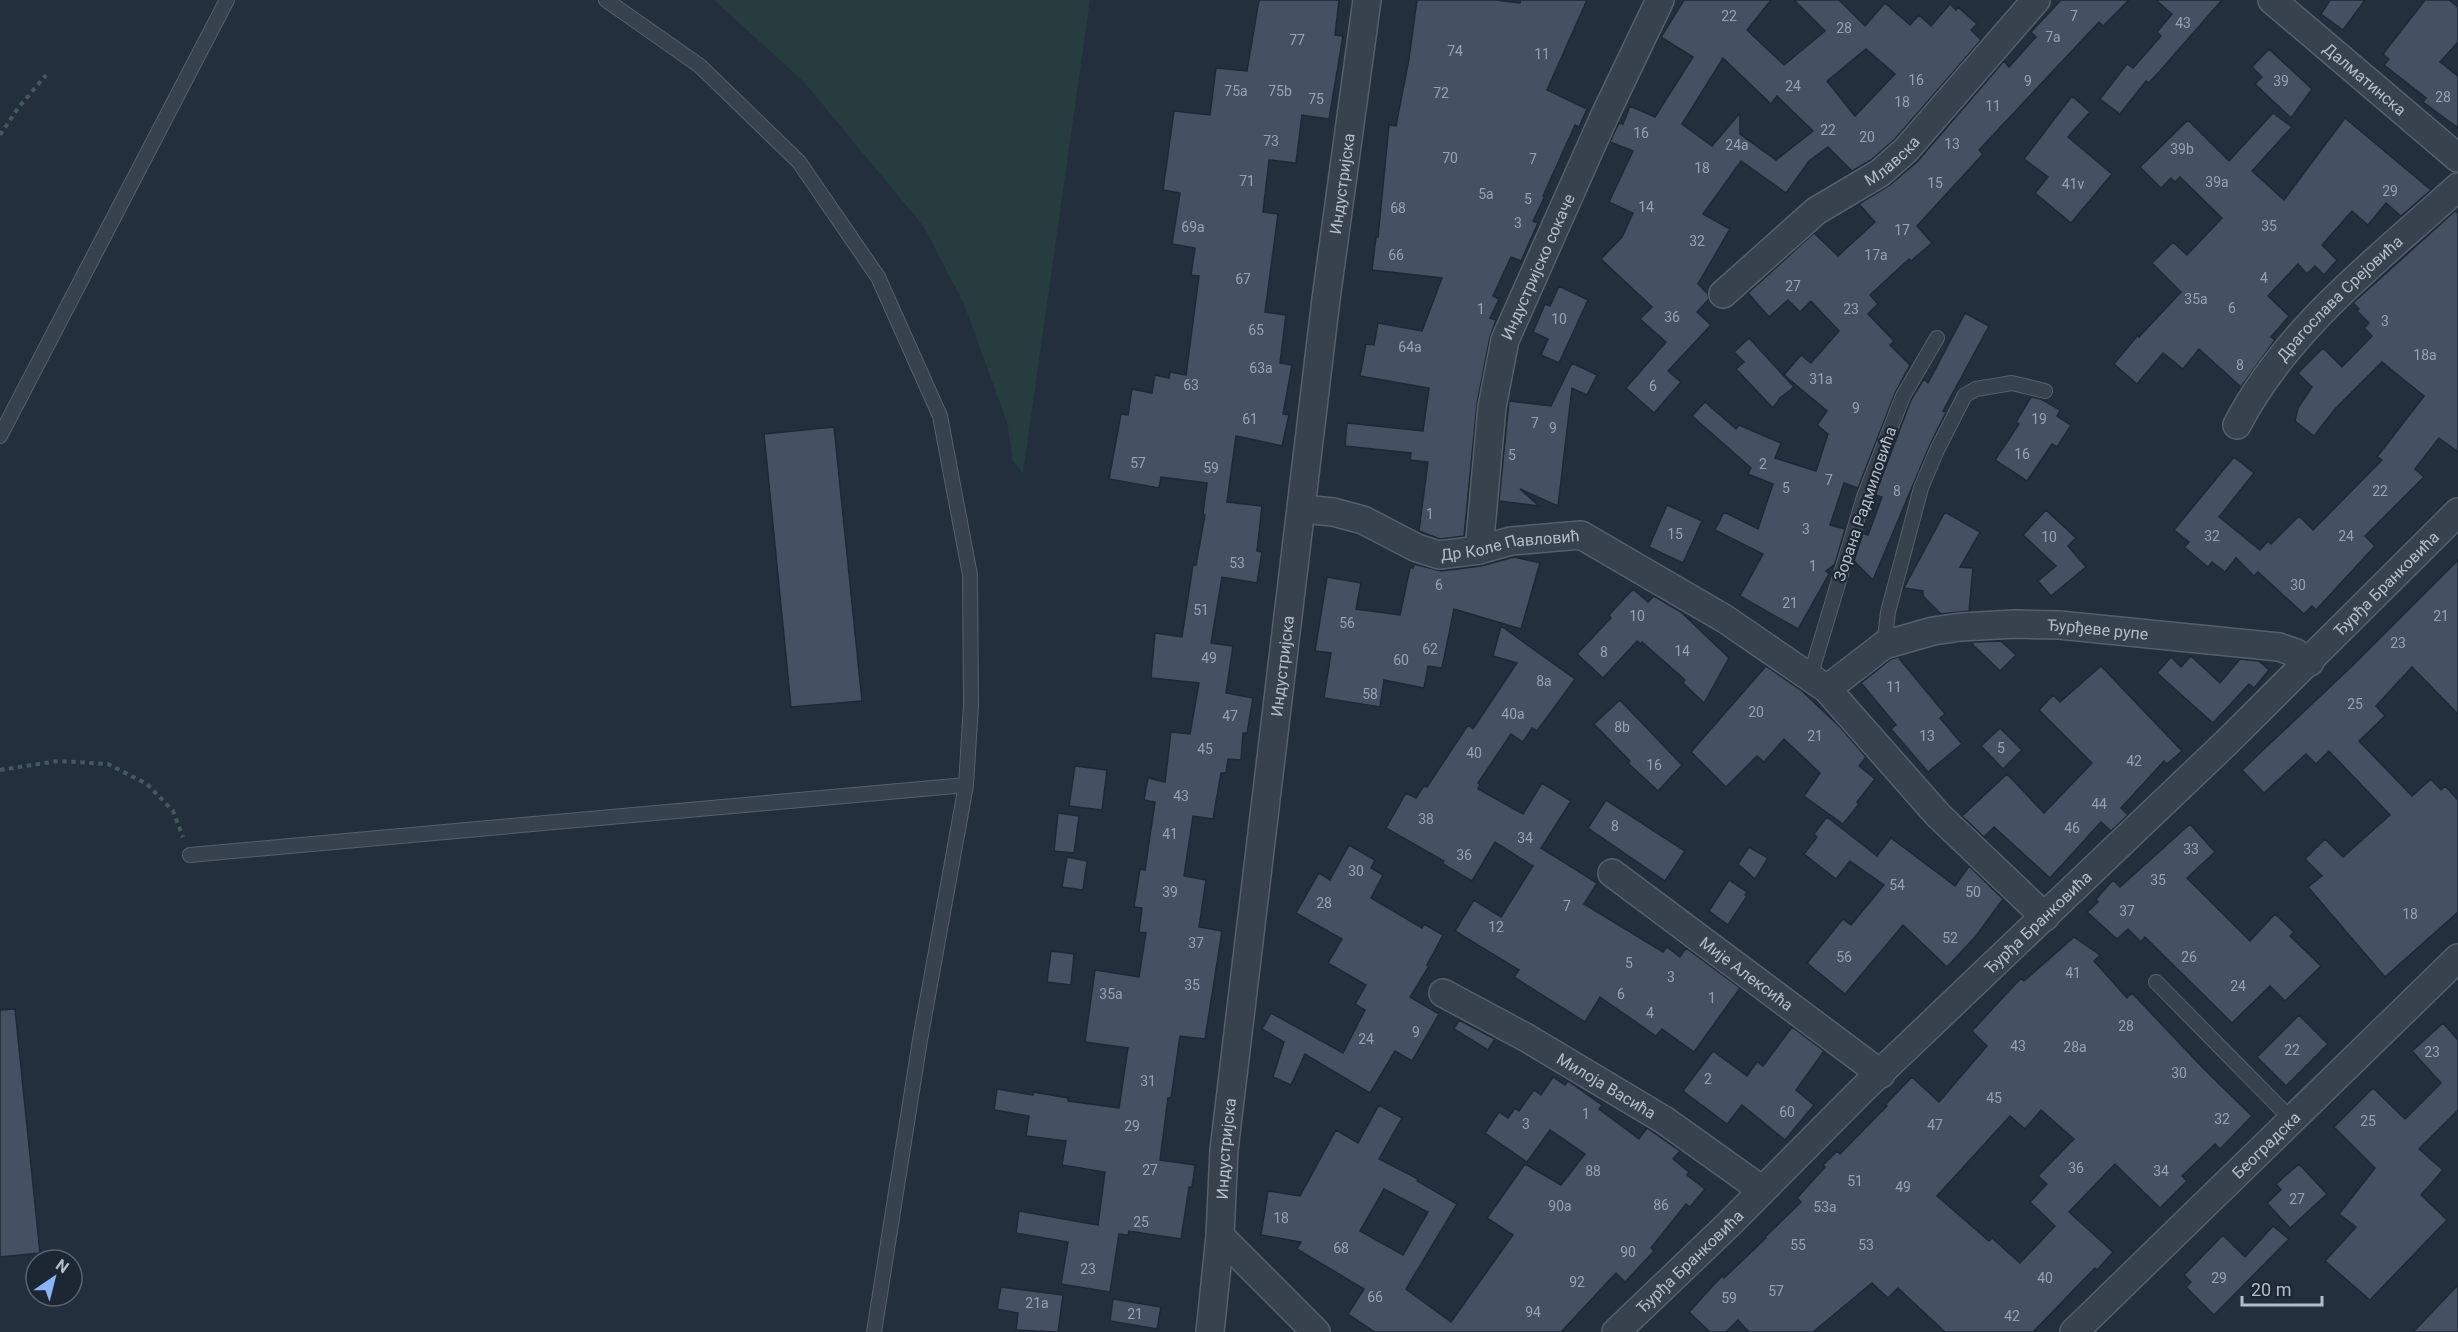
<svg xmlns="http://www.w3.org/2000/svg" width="2458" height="1332" viewBox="0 0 2458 1332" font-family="Roboto,sans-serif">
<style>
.green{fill:#263c3f}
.building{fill:#455162;stroke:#1f2835;stroke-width:1.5;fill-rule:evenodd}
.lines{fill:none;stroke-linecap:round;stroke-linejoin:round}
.service-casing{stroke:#565f6c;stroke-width:16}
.minor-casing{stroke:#565f6c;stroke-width:30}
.path{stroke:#44595c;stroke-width:4;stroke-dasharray:4.5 4.5;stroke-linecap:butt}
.service{stroke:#38414e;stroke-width:14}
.minor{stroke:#38414e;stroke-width:27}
.labels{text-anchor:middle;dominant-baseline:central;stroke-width:4.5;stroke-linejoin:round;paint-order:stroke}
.number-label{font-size:14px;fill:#98a1af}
.street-label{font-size:16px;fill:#b4bcc9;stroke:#1d2633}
</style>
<rect width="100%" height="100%" fill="#242f3e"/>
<path class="green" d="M714,0H1090L1023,473L1013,461L1007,422L964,304L924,227L805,83Z"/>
<path class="building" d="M1259,0H1339L1335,35L1343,36L1329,119L1302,115L1296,163L1269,160L1263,212L1278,214L1265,312L1286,315L1280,363L1292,365L1283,414L1289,415L1282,446L1236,436L1227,502L1262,506L1257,551L1262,552L1257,583L1222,577L1211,643L1233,646L1226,693L1253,698L1247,733H1243L1241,760L1228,759L1226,773H1221L1213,819L1193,816L1184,876L1206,880L1199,927L1222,931L1205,1039L1180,1036L1171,1098H1168L1160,1160L1195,1165L1192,1187H1189L1181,1239L1129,1231L1128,1235L1119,1234L1110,1292L1061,1284L1068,1242L1016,1233L1019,1211L1098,1225L1105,1172L1062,1165L1066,1141L1026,1136L1029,1116L994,1110L997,1089L1033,1095V1092L1068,1098V1101L1119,1108L1128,1048L1085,1042L1095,970L1139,977L1146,933L1139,932L1142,908L1134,907L1140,869L1145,870L1154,809L1155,802L1144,800L1148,778L1165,782L1171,732L1190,734L1199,683L1151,678L1155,633L1182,637L1193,565H1196L1205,515L1203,514L1207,483L1161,477L1159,488L1109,479L1121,414L1128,415L1132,389L1152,393L1155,375L1169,378L1170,372L1186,375L1199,276L1191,275L1195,248L1172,244L1180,193L1163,190L1174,111L1210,115L1216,68L1247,71Z
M1417,0H1495L1520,3L1521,0H1587L1547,90L1587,109L1579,127L1575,125L1543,196H1545L1533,221L1538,223L1521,261L1511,257L1493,296L1499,299L1490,318L1496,320L1490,337L1477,404L1464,536L1440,539L1419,531L1428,462L1410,460L1411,453L1345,446L1347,423L1423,431L1429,388L1360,376L1366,344L1374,345L1378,323L1422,331L1442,278L1372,270L1376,237H1378L1389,125L1396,126L1409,59Z
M1684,0H1771L1747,30L1784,65L1825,31L1794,0H1839L1865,26L1885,3L1910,25L1919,15L1931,26L1950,4L1956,10L1958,7L1977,24L1971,30L1981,40L1895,139L1871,160L1852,171L1828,147L1809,161L1786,193L1741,161L1703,214L1730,229L1698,284L1708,294L1709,299L1697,312L1711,325L1668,371L1681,382L1654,413L1626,388L1666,342L1640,319L1652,307L1601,259L1622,237L1633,213L1609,202L1633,151L1610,142L1619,123L1623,124L1630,106L1655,117L1693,57L1661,37ZM1866,49L1895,74L1855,116L1827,81ZM1723,58L1771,104L1777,96L1813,131L1776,160L1740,134V113L1712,146L1682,124Z
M2061,0H2129L2103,26L2099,22L1979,150L1983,154L1917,226L1932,243L1911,261L1909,259L1870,295L1878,304L1868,314L1894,341L1890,345L1910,365L1895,393L1858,488L1844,483L1830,525L1845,529L1835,564L1826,571L1829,574L1798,629L1740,596L1763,554L1715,530L1724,512L1758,529L1773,484L1748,474L1751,468L1692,416L1705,402L1736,429L1739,425L1781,443L1775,458L1816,471L1828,434L1817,425L1827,411L1784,375L1801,355L1811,363L1839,331L1811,301L1800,312L1788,300L1769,317L1748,293L1814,233L1838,256L1875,222L1859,204L1890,185L1917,162L2004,61L2009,67L2036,37L2031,32Z
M2156,0H2222L2159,72L2149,83L2146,81L2120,114L2100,99L2127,64L2133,68L2161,36L2157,32L2172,14Z
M2330,0H2365L2343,30L2321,14Z
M2425,0H2449L2458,7V42L2440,62L2458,76V128L2423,102L2426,98L2384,65L2389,59L2383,54Z
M2269,49L2312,89L2291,118L2255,84L2262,77L2252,67Z
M2072,96L2090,112L2068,137L2112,174L2071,223L2035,193L2048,177L2024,159Z
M2273,113L2292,127L2252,171L2284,200L2345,118L2431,190L2401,216L2386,203L2368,225L2352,211L2322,245L2337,260L2324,275L2315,266L2307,274L2298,264L2268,296L2289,316L2271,337L2275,340L2241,387L2199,349L2183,369L2163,353L2137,384L2114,364L2138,335L2139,337L2181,292L2152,263L2173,242L2187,255L2222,218L2180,177L2175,182L2171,178L2161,188L2140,167L2188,120L2229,161Z
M2455,211L2458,213V452L2439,438L2415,469L2424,477L2365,536L2375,546L2316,610L2312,606L2304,614L2258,572L2254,576L2236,558L2225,572L2212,562L2208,567L2184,547L2189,542L2174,530L2234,457L2254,473L2219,517L2260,550L2268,541L2271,544L2299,516L2313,530L2382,460L2377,457L2424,396L2382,362L2335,409L2314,436L2295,421L2298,408L2312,387L2298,373L2323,348L2342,367L2372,336L2364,328L2369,323L2357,311L2359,309L2353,303Z
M1559,286L1588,300L1559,363L1541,355L1548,339L1533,332L1545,304L1550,306Z
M1965,313L1989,326L1943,411L1946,412L1929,447L1873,580L1854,561L1863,533L1868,535L1882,497L1875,495L1911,400L1924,379L1928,383Z
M1749,338L1794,387L1780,398L1773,408L1736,369L1744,362L1734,352Z
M1572,363L1597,375L1587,395L1572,388L1558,506L1520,489L1539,506L1499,501L1509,401L1551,406Z
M2031,397L2041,399L2060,410L2057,416L2071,425L2057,447L2052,444L2027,481L1995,460L2019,424L2016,422Z
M834,427L862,701L791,707L764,434Z
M1667,505L1702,521L1683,563L1649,547Z
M2046,510L2076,538L2068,546L2086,567L2051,596L2038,581L2056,566L2023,535Z
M1945,512L1980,532L1960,567L1973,568L1969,611L1941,614L1923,596V591L1904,588Z
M1514,557L1540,563L1521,629L1454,609L1442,668L1428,666L1424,688L1384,680L1380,707L1324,698L1331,653L1315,651L1327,577L1361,583L1356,609L1400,615L1410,568H1413L1414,564L1441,571L1481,566Z
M2458,560V714L2412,667L2376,706L2385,716L2359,741L2412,796L2431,779L2441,790L2445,786L2458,800V912L2385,977L2308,887L2322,876L2305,859L2325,839L2343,857L2390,815L2329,751L2316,764L2306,754L2264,793L2242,770L2350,668Z
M1633,589L1648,602L1654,596L1681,612L1729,658L1704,703L1683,683L1685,680L1642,642L1641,644L1637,641L1603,678L1577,654L1611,618L1609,615Z
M1501,626L1575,679L1537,731L1532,728L1523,742L1511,734L1478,783L1480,785L1478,789L1523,814L1542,783L1571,801L1541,848L1597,883L1584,904L1663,952L1667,947L1680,957L1686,948L1740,988L1694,1052L1662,1029L1656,1036L1600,997L1585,1022L1514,977L1519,970L1455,931L1474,900L1501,917L1533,866L1495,842L1472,881L1443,864L1444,861L1386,828L1406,793L1416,798L1424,786L1427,787L1468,725L1473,729L1517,663L1493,656Z
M2001,641L2016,655L2000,671L1972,644L1974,642Z
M2191,656L2220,683L2240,659L2259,661L2269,670L2254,688L2249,684L2213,723L2157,673L2171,657L2181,667Z
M1898,657L1945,714L1940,718L1962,744L1928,772L1891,729L1896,725L1861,683L1891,659Z
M1766,666L1802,691L1840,727L1866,757L1859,766L1875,779L1857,802L1859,804L1843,824L1804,796L1820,773L1784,739L1764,762L1757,756L1726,787L1691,752Z
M2101,666L2182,751L2167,764L2164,761L2121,808L2128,815L2111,831L2101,822L2050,878L1994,827L1984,837L1962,816L2007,774L2044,813L2092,763L2039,710L2053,695L2060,702Z
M1620,700L1682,765L1658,791L1628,763L1630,761L1594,724Z
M2000,728L2022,750L2003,769L1981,746Z
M1075,766L1107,770L1102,810L1069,806Z
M1606,800L1685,851L1665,881L1588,828Z
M1058,813L1079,816L1074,853L1054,851Z
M1827,817L1877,856L1891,838L1955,886L1969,866L2003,899L1976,936L1947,967L1903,925L1845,994L1807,963L1843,919L1851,925L1884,885L1850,861L1836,879L1804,854L1817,837L1814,834Z
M2190,824L2215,852L2187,878L2250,941L2275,914L2294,932L2290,936L2321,966L2285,1001L2270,986L2232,1023L2145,937L2141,942L2128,929L2117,939L2087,912L2098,902L2096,899L2113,880L2120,887Z
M1349,845L1375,860L1371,868L1383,875L1371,898L1422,928L1424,924L1443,935L1427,965L1429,966L1410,997L1439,1014L1412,1061L1395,1051L1370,1093L1305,1054L1291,1085L1273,1077L1284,1042L1262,1029L1271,1013L1343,1053L1365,1010L1355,1004L1366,985L1328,963L1342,939L1296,913L1319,873L1330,880Z
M1749,847L1768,858L1755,879L1738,864Z
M1067,857L1087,861L1083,890L1062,887Z
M1729,880L1747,892L1745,895L1747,896L1728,925L1709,911Z
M2074,937L2100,955L2094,961L2127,998L2132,993L2203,1068L2252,1116L2220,1149L2215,1144L2182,1176L2187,1181L2160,1208L2115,1164L2069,1212L2113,1252L2097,1270L2095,1268L2033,1332H1945L1898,1288L1888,1298L1872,1283L1813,1332H1749L1738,1320L1726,1332H1710L1689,1312L1722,1276L1724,1278L1766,1238L1765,1237L1801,1202L1797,1198L1825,1167L1823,1165L1837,1151L1840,1154L1887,1106L1885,1105L1912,1077L1939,1102L1987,1046L1972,1031L2021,978L2024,981ZM2041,1110L2074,1139L2038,1176L2047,1184L2030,1202L2055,1226L2020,1263L1992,1238L1989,1241L1937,1196L2010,1116L2025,1129Z
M1051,951L1074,954L1071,985L1047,982Z
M15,1009L40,1253L0,1257V1010Z
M2299,1015L2328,1044L2286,1086L2257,1057Z
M1459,1020L1495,1039L1488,1050L1454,1029Z
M2443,1023L2458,1040V1110L2419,1149L2443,1170L2421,1195L2447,1220L2370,1300L2325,1261L2356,1227L2339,1214L2375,1168L2334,1127L2373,1088L2405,1119L2441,1083L2412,1051Z
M1792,1027L1824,1051L1796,1090L1814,1105L1785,1140L1742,1105L1727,1124L1683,1091L1713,1051L1747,1076L1757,1062L1763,1066Z
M1553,1077L1565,1085L1568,1081L1602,1105L1599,1109L1639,1139L1647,1128L1680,1151L1673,1159L1689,1172L1687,1175L1705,1189L1690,1207L1686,1204L1651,1248L1654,1251L1625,1282L1616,1273L1561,1332H1375L1348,1314L1364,1289L1297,1249L1301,1242L1261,1235L1268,1191L1300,1196L1336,1130L1358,1143L1379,1105L1402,1118L1379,1159L1418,1179L1417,1181L1457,1204L1406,1289L1451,1322L1513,1235L1487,1218L1525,1164L1561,1185L1585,1154L1550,1130L1527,1162L1485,1133L1499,1112L1508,1118L1515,1108L1519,1111L1534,1090L1541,1095ZM1384,1189L1428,1212L1403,1255L1360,1231Z
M2299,1164L2327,1194L2290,1228L2267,1203L2281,1190L2276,1184Z
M2273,1226L2289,1239L2214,1315L2186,1287L2191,1282L2184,1275L2223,1235L2245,1257Z
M2458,1285V1332H2413Z
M1001,1287L1063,1295L1058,1332L1016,1330L1018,1313L997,1309Z
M1113,1299L1161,1307L1157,1329L1110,1321Z"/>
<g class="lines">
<defs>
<path id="service" d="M606,0L700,66L799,162L878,277L940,416L970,575L971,705L966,785L920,1040L874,1332
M0,436L227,0
M1884,645L1888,612L1921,488L1937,450L1965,395L1976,389L2012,383L2045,391
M1810,677L1864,497L1903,396L1937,338
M190,855L966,785
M2156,982L2292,1120"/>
<g id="minor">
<path id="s1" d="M2272,0L2458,158"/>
<path id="s2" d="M1723,294L1816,211L1880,173L1906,150L2036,0"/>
<path id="s3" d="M2237,425C2287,328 2379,259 2458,187"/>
<path id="s4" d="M1301,509L1333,512L1363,520L1417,548L1439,555L1479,550L1511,541L1581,535L1725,619L1827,689"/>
<path id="s5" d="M1479,550L1492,407L1505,340L1605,115L1660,0"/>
<path id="s6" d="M1612,873L1881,1074"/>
<path id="s7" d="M2045,917L1938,815L1827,689L1884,645L1933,631L1961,627L2015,624L2059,625L2279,647L2296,653L2310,662"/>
<path id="s8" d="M1443,993L1527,1038L1664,1120L1762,1190"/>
<path d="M1220,1236L1316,1332"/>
<path id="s9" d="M1210,1332L1220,1236L1224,1150L1326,299L1367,0"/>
<path id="s10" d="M1616,1332L1729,1224L1862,1090L2227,742L2458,512"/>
<path id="s11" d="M2074,1332L2458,958"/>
</g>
</defs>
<use href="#service" class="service-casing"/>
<use href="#minor" class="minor-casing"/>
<path class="path" d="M0,135L18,108L46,75
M0,770L58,761L108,764L147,784L173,811L183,837"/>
<use href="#service" class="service"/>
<use href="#minor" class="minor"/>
</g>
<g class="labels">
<g class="number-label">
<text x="1729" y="16">22</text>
<text x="2074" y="16">7</text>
<text x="2183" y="23">43</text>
<text x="1844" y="28">28</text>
<text x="2053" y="37">7a</text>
<text x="1297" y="40">77</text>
<text x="1455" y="51">74</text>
<text x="1542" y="54">11</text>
<text x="1916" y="80">16</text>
<text x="2028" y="81">9</text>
<text x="2281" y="81">39</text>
<text x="1793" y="86">24</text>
<text x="1236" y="91">75a</text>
<text x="1280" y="91">75b</text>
<text x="1441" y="93">72</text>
<text x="2443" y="97">28</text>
<text x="1316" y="99">75</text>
<text x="1902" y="102">18</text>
<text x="1993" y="106">11</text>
<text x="1828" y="130">22</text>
<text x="1641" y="133">16</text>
<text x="1867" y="137">20</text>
<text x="1271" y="141">73</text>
<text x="1952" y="144">13</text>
<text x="1737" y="145">24a</text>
<text x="2182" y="149">39b</text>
<text x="1450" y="158">70</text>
<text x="1533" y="159">7</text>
<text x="1702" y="168">18</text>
<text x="1247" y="181">71</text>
<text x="2217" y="182">39a</text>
<text x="1935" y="183">15</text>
<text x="2073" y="184">41v</text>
<text x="2390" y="191">29</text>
<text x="1486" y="194">5a</text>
<text x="1528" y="199">5</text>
<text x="1646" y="207">14</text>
<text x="1398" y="208">68</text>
<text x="1518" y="223">3</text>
<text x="2269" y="226">35</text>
<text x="1193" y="227">69a</text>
<text x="1902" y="230">17</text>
<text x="1697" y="241">32</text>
<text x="1396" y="255">66</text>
<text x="1876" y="255">17a</text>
<text x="2264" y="278">4</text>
<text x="1243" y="279">67</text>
<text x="1793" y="286">27</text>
<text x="2196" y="299">35a</text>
<text x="2232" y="308">6</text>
<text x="1481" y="309">1</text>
<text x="1851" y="309">23</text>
<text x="1672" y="317">36</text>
<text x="1559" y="319">10</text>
<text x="2385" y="321">3</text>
<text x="1256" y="330">65</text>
<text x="1410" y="347">64a</text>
<text x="2425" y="355">18a</text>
<text x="2240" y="365">8</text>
<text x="1261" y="368">63a</text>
<text x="1821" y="379">31a</text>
<text x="1191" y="385">63</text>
<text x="1653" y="386">6</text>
<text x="1856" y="408">9</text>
<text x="1250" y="419">61</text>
<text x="2039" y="419">19</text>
<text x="1535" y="423">7</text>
<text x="1553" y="428">9</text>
<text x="2022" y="454">16</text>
<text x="1512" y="455">5</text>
<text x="1138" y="463">57</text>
<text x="1763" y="464">2</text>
<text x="1211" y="468">59</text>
<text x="1829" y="480">7</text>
<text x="1786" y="488">5</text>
<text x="1897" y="491">8</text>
<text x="2380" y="491">22</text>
<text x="1430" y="514">1</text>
<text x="1806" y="529">3</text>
<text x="1675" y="534">15</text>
<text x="2212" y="536">32</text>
<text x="2346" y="536">24</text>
<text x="2049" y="537">10</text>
<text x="1237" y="563">53</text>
<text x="1813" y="566">1</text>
<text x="1439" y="585">6</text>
<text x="2298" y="585">30</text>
<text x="1790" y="603">21</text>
<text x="1201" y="610">51</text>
<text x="1637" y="616">10</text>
<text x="2441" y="616">21</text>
<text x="1347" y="623">56</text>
<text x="2398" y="643">23</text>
<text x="1430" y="649">62</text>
<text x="1682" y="651">14</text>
<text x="1604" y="652">8</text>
<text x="1209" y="658">49</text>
<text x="1401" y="660">60</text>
<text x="1544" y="681">8a</text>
<text x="1894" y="687">11</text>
<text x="1370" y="694">58</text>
<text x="2355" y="704">25</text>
<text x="1756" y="712">20</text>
<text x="1513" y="714">40a</text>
<text x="1230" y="716">47</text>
<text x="1622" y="727">8b</text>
<text x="1815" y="736">21</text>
<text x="1927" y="736">13</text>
<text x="2001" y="748">5</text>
<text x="1205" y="749">45</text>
<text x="1474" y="753">40</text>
<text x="2134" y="761">42</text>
<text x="1654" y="765">16</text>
<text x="1181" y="796">43</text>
<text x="2099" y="804">44</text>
<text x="1426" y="819">38</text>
<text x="1615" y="826">8</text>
<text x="2072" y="828">46</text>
<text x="1170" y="834">41</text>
<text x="1525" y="838">34</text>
<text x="2191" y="849">33</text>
<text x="1464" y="855">36</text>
<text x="1356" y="871">30</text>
<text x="2158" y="880">35</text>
<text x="1897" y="885">54</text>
<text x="1170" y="892">39</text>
<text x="1973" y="892">50</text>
<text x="1324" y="903">28</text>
<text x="1567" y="906">7</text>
<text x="2127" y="911">37</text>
<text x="2410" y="914">18</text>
<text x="1496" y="927">12</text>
<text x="1950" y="938">52</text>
<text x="1196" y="943">37</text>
<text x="1844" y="957">56</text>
<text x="2189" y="957">26</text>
<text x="1629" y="963">5</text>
<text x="2073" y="973">41</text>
<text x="1671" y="977">3</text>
<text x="1192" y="985">35</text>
<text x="2238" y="986">24</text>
<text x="1111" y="994">35a</text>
<text x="1621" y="994">6</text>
<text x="1712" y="998">1</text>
<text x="1650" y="1013">4</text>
<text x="2126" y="1026">28</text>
<text x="1416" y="1032">9</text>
<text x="1366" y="1039">24</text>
<text x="2018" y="1046">43</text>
<text x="2075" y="1047">28a</text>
<text x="2292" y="1050">22</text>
<text x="2432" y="1052">23</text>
<text x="2179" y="1073">30</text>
<text x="1708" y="1079">2</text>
<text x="1148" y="1081">31</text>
<text x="1994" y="1098">45</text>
<text x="1787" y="1112">60</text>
<text x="1586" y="1114">1</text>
<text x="2222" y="1119">32</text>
<text x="2368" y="1121">25</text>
<text x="1526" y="1124">3</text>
<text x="1935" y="1125">47</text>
<text x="1132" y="1126">29</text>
<text x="2076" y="1168">36</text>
<text x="1150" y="1170">27</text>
<text x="1593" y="1171">88</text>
<text x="2161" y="1171">34</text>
<text x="1855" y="1181">51</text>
<text x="1903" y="1187">49</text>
<text x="2297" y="1199">27</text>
<text x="1661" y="1205">86</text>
<text x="1560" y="1206">90a</text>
<text x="1825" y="1207">53a</text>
<text x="1281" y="1218">18</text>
<text x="1141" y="1222">25</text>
<text x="1798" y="1245">55</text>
<text x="1866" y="1245">53</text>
<text x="1341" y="1248">68</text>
<text x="1628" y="1252">90</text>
<text x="1088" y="1269">23</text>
<text x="2045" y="1278">40</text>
<text x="2219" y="1278">29</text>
<text x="1577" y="1282">92</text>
<text x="1776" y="1291">57</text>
<text x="1375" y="1297">66</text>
<text x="1729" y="1298">59</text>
<text x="1037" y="1303">21a</text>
<text x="1533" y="1312">94</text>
<text x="1135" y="1314">21</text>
<text x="2012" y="1316">42</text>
</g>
<g class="street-label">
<text stroke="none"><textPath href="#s1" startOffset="122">Далматинска</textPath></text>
<text stroke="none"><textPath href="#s2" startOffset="216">Млавска</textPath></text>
<text stroke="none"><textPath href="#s9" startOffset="1156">Индустријска</textPath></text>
<text stroke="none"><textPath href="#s5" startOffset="292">Индустријско сокаче</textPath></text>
<text stroke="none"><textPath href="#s3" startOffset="164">Драгослава Срејовића</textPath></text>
<text transform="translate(1865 504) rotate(-71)">Зорана Радмиловића</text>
<text stroke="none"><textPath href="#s4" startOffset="219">Др Коле Павловић</textPath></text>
<text stroke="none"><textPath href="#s10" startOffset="1074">Ђурђа Бранковића</textPath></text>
<text stroke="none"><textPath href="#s7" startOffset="604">Ђурђеве рупе</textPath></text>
<text stroke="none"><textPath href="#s9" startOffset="670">Индустријска</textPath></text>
<text stroke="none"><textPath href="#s10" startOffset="588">Ђурђа Бранковића</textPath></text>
<text stroke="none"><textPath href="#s6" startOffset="168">Мије Алексића</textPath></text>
<text stroke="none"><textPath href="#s8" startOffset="188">Милоја Васића</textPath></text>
<text stroke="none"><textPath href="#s11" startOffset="268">Београдска</textPath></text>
<text stroke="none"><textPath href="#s9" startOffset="184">Индустријска</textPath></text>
<text stroke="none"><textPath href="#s10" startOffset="102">Ђурђа Бранковића</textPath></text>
</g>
</g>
<g transform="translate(54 1278) rotate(35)"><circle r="28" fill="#1d2633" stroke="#59626f" stroke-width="1.5"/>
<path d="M0-4.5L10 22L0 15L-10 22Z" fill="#8ab4f8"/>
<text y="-9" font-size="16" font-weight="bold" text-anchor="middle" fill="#b4bcc9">N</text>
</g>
<path d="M2242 1296v9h80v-9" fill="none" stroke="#b4bcc9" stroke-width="3"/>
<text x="2251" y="1296" font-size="18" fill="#b4bcc9" stroke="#1d2633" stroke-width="4.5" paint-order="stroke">20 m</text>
</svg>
